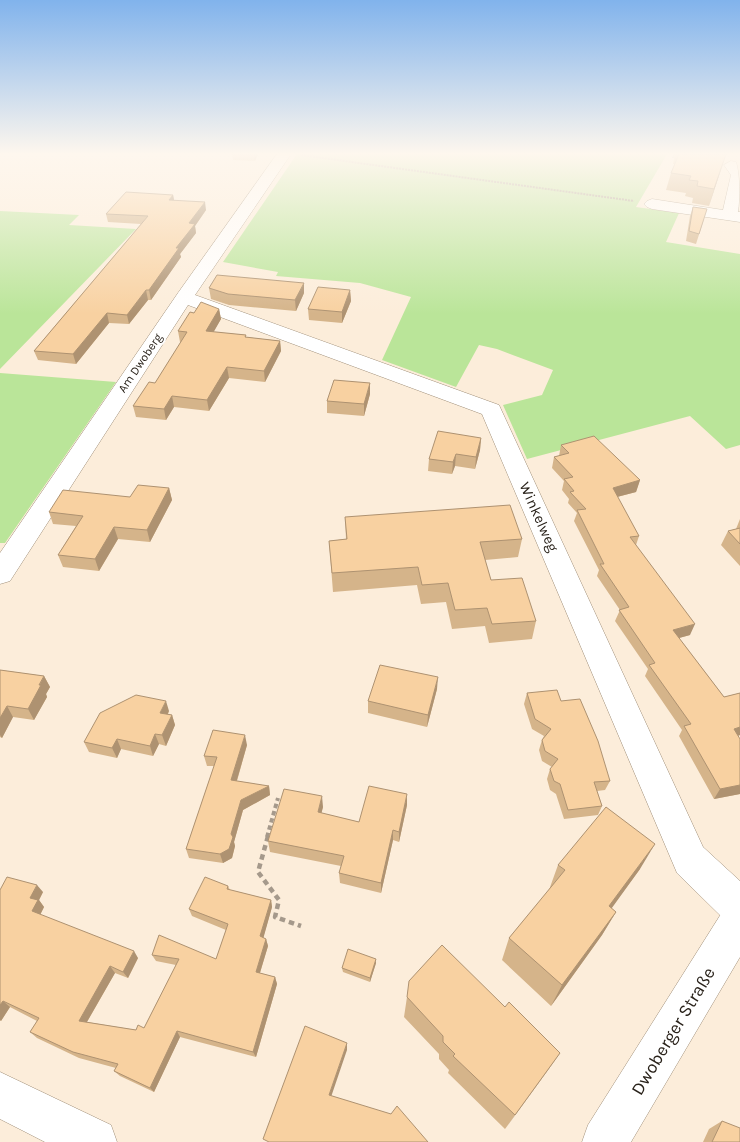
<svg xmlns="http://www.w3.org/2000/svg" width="740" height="1142" viewBox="0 0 740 1142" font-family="Karla,sans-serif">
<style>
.green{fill:#bae599}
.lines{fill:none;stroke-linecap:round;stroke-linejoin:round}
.street-casing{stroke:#9f8e78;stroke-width:1}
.secondary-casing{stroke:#9f8e78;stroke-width:1}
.path-far2{stroke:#a5998b;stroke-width:2;stroke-dasharray:2 1;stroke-linecap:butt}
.path-far1{stroke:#a5998b;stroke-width:4;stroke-dasharray:4.5 3;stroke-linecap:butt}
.path{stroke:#a5998b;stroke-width:4.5;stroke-dasharray:5.5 4;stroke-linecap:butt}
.street{fill:#fff;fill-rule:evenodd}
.secondary{fill:#fff;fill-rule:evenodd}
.wall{fill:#d5b48a}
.shaded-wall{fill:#ae9271}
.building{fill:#f8d1a1;stroke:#ae9271}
.labels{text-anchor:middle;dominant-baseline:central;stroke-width:4;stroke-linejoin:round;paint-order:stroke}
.far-street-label{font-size:12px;fill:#2a231b;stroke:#fff}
.street-label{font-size:15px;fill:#2a231b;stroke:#fff}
.near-street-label{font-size:18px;fill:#2a231b;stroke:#fff}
</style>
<rect width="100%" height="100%" fill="#fcedda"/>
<path class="green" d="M297,154H667L636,207L679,213L666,242L740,254V445L726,449L690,416L527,459L503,405L542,395L553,370L497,349L479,345L456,387L382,360L411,297L360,283L276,276L278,272L223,262Z
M0,211L79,215L69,225L136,229L0,369Z
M0,373L116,382L5,543H0Z"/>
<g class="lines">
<defs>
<path id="street" d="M277,154H291L195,295L499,405L703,847L740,881V926L726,921L677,873L482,414L188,305L10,581L0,584V553L178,293Z
M731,161L736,162C740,174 740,198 738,212H740V222L652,209L647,207L644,204L647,201L652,199L723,210L731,175L724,165Z
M0,1072L111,1125L117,1142H45L0,1119Z"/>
<path id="secondary" d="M740,900V957L631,1142H582L588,1125L726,906Z"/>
</defs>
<use href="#street" class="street-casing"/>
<use href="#secondary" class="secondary-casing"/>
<path class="path-far2" d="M674,154L673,157L678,158
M301,155L634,201"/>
<path class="path-far1" d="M267,837L278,798"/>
<path class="path" d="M268,836L258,872L279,900L275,917L301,926"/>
<use href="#street" class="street"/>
<use href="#secondary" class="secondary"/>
</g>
<path class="wall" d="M232,154H258L255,161L233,160Z
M675,154H726L709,206L692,203L693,198L685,196L686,193L666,190L671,173L675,164H673Z
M173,195L174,200L206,210L195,226L196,233L180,254L181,257L151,300H148L129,324L109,323L76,364L38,360L34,351L141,224L108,222L106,214Z
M693,207L704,219L696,244L686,241L690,216Z
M209,288L304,293L296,311L229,305L211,299Z
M350,290L351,301L342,323L309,320L308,309Z
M219,309L221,319L213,332L246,335V337L280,341L281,351L265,382L229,378L209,411L174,407L166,420L136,417L133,406L155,383L181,342H180L178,331L194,313Z
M370,394L364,416L327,413V401Z
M481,438L480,450L475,469L455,466L452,474L428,471L429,459Z
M561,445L640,480L636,492L617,497L639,536L636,545L690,635L679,638L724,697L740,693V735L738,736L740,794L714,799L679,736L682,730L645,676L648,669L615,621L620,610L597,576L599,570L574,521L577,513L568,503L569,499L562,490L564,481L552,468L554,457L559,456Z
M169,488L172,500L150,542L118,539L99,571L63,567L58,555L76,526L53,524L49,512L130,497Z
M345,517L522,539L518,557L485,560L491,580L536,621L532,639L489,643L485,626L452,629L446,602L421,604L417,585L333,592L329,541L346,539Z
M740,519V566L721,545L728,531L736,529Z
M0,670L44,676L50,687L46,694L47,697L34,720L13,717L2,738L0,737Z
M437,689L427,727L368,713V701Z
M527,693L561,701L610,781L605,790L597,791L602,806L598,815L564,819L556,794L550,790L547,779L550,769L552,767L542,761L539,750L542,740L544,736L532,729L524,704Z
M169,711L168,714L172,715L175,725L166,746L159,744L153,756L121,749L117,758L89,752L84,742Z
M247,745L237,781L269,786L270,795L243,810L234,842L235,846L232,858L223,863L189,858L186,849L214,766H207L204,756Z
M407,805L399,842L393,840L381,893L340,883L339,873L341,866L270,852L268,841L323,807L321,813L359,822Z
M558,865L640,869L611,908L616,912L602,935L551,1006L502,960L509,938L549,890Z
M228,886L230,890L271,900L272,907L263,938L266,939L268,946L260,973L275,977L277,984L256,1057L180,1037L154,1092L120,1076L114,1071L116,1068L79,1058L37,1038L30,1032L37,1021L10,1007L1,1021L0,1020V890L43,892L39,900L44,907L40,915L138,958L128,978L115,973L87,1022L136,1030L144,1028L176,965L156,961L152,955L216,959L226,930L192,916L189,909Z
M376,963L370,982L343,972L342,968Z
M407,997L505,1007L560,1053L505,1129L448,1073L449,1070L439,1059V1054L404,1017Z
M722,1121L740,1142H703L709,1129Z"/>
<path class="shaded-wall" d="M254,154H258L255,161Z
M726,154L709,206L714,189Z
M173,195L175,204L169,200Z
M205,202L206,210L195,226L196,233L180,254L181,257L151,300L149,290L189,223Z
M304,283V293L296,311L295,300Z
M146,290L148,300L129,324L127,315Z
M350,290L351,301L342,323V312Z
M219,309L221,319L208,342L206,331Z
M107,313L109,323L76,364L73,354Z
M280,341L281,351L265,382L264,371Z
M227,367L229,378L209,411L207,400Z
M370,383V394L364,416V404Z
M172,396L174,407L166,420L164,409Z
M481,438L480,450L475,469L476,457Z
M456,454L455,466L452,474L453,462Z
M640,480L636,492L609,499L613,488Z
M169,488L172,500L150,542L147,530Z
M114,527L118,539L99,571L95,559Z
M695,624L690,635L668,641L673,630Z
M44,676L50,687L46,694L47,697L34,720L28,709Z
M438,677L437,689L427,727L428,715Z
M166,701L169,711L163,723L160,713Z
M7,706L13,717L2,738L0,735V718Z
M172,715L175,725L166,746L162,735Z
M740,727V735L727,739L734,729Z
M155,734L159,744L153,756L150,746Z
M245,735L247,745L234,790L231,780Z
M117,739L121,749L117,758L112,748Z
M740,785V794L714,799L720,789Z
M269,786L270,795L243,810L234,842L235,846L232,858L223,863L220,854L231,834L241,800Z
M407,794V805L399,842V832Z
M322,796L323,807L319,823L318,812Z
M393,830V840L381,893V883Z
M655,844L640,869L596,930L609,906Z
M37,885L43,892L39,900L44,907L38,919L32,911L30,898Z
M271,900L272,907L262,943L260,936Z
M616,912L602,935L551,1006L562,985Z
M266,939L268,946L258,979L256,972Z
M134,951L138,958L128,978L123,972Z
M376,959V963L370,982V978Z
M110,966L115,973L84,1027L79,1021Z
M275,977L277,984L256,1057L253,1052Z
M3,1001L10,1007L1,1021L0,1020V1005Z
M177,1031L180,1037L154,1092L150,1088Z
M347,1043V1050L330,1100L329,1095Z
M560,1053L548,1070L505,1129L515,1115Z"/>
<path class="building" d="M679,154H726L714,189L697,186L698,181L689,180L691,176L671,173Z
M126,192L173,195L169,200L205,202L189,223L195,224L176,248H179L149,290H146L127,315L107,313L73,354L34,351L148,216L106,214Z
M693,207L707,209L699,234L689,231Z
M217,275L304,283L295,300L228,294L209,288Z
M318,287L350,290L342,312L308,309Z
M201,302L219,309L206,331L246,335L245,337L280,341L264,371L227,367L207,400L172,396L164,409L133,406L149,382L155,383L187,332L178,331L190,312L194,313Z
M334,380L370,383L364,404L327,401Z
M438,431L481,438L476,457L456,454L453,462L429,459Z
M594,436L640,480L613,488L639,536L630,537L695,624L673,630L724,697L740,693V727L734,729L740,739V785L720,789L684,726L691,724L649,665L655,663L619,610L629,607L600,564H604L577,510L586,509L570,492L574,491L564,479L573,477L554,457L569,453L561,445Z
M138,485L169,488L147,530L114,527L95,559L58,555L83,516L49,512L63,490L130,497Z
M510,505L522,539L480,542L491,580L522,578L536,621L492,624L487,608L455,610L448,583L422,585L418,567L332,573L329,541L347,539L345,517Z
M740,528V544L728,531Z
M380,665L438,677L428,715L368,701Z
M0,670L44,676L39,685H41L28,709L7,706L0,718Z
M557,690L561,701L580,699L598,741L610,781L594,782L602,806L568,810L560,784L554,781L550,769L558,759L545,751L542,740L551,729L535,719L527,693Z
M136,695L166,701L160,713L172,715L162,735L155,734L150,746L117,739L112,748L84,742L100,713Z
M213,730L245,735L231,780L269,786L241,800L231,834L233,837L229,849L220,854L186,849L217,757L204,756Z
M369,786L407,794L399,832L393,830L381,883L339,873L344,856L268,841L284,789L322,796L318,812L359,822Z
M606,807L655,844L609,906L616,912L562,985L509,938L565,870L558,865Z
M7,877L37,885L30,898L38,900L32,911L134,951L123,972L110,966L79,1021L136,1030L138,1025L144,1028L179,959L152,955L159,935L216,959L228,924L189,909L205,877L228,886L227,889L271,900L260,936L266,939L256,972L275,977L253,1052L177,1031L150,1088L114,1071L118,1064L73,1052L30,1032L39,1018L3,1001L0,1005V890Z
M442,945L505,1007L509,1002L560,1053L515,1115L453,1056L455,1054L443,1042V1036L407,997L409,981Z
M348,949L376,959L370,978L342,968Z
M305,1026L347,1043L329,1095L391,1114L397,1106L428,1142H269L263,1139Z
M722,1121L740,1128V1142H712Z"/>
<linearGradient id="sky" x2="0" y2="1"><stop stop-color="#81b3ec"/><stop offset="0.49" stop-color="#fef7ee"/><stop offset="1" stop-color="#fef7ee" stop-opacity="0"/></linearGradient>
<rect width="740" height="314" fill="url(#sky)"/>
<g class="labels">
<g class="far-street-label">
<text transform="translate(140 363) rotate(-56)">Am Dwoberg</text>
</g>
<g class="street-label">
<text transform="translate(539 517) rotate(66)">Winkelweg</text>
</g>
<g class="near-street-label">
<text transform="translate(673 1031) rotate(-59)">Dwoberger Straße</text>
</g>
</g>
</svg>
